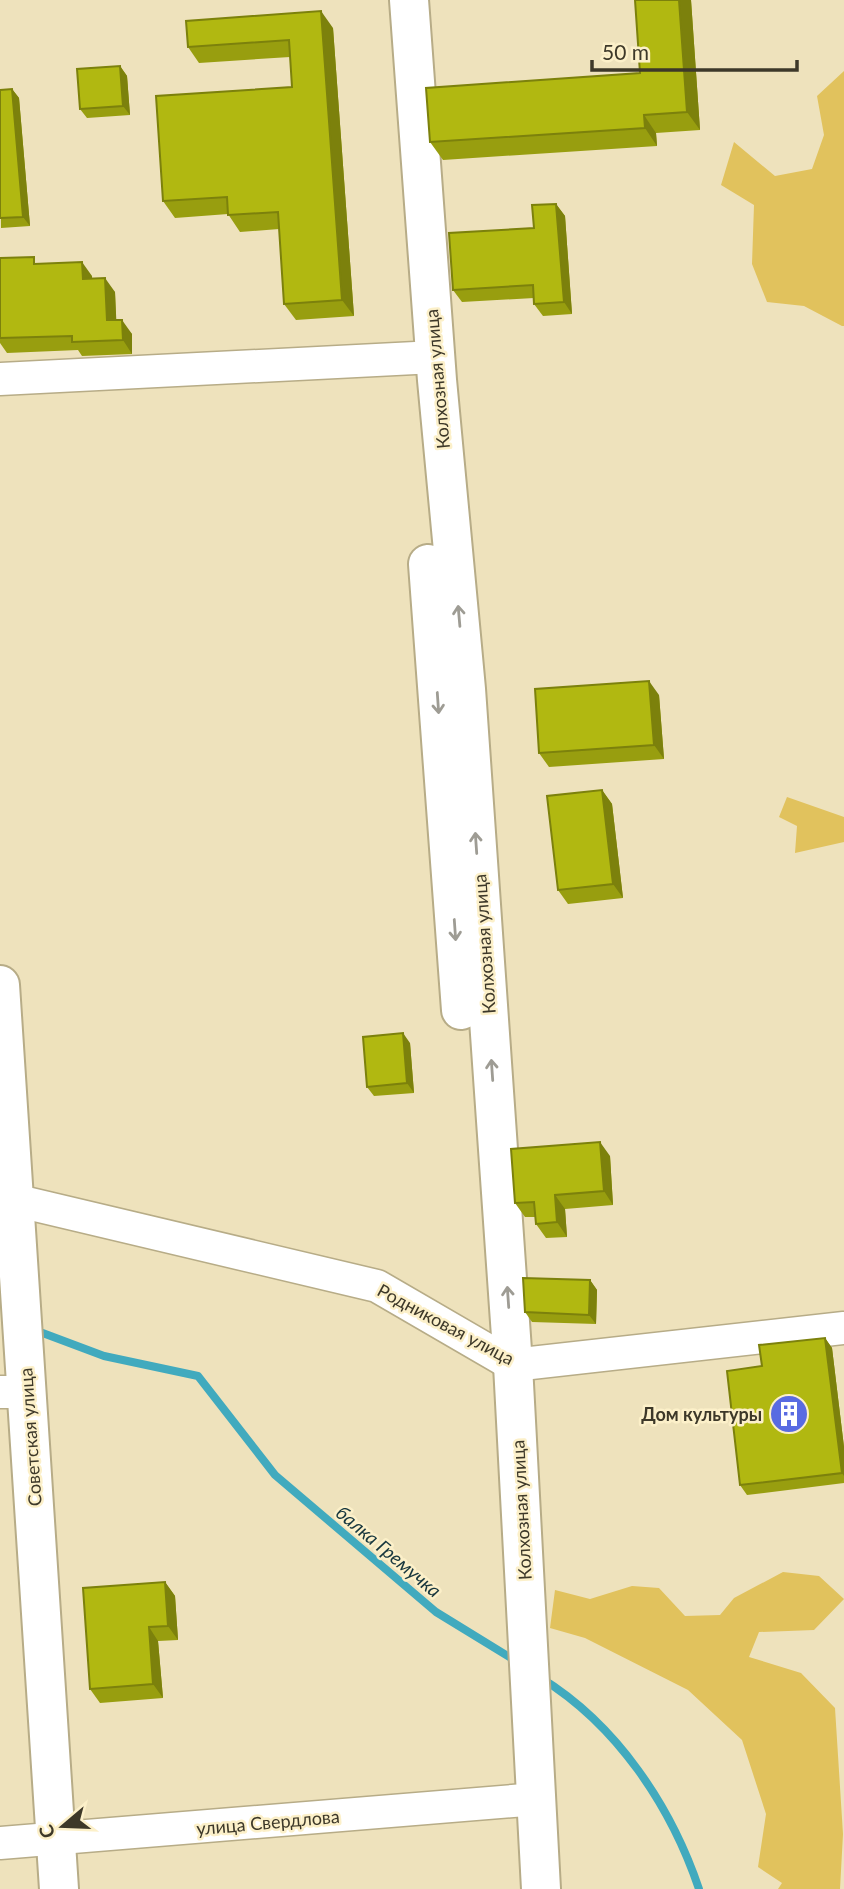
<svg xmlns="http://www.w3.org/2000/svg" width="844" height="1889" viewBox="0 0 844 1889" font-family="Lato,sans-serif">
<style>
.green{fill:#e1c25d}
.lines{fill:none;stroke-linecap:round;stroke-linejoin:round}
.stream{stroke:#41aabe;stroke-width:8}
.minor-casing{stroke:#b7ac87;stroke-width:35}
.tertiary-casing{stroke:#b7ac87;stroke-width:42}
.minor{stroke:#fff;stroke-width:32}
.tertiary{stroke:#fff;stroke-width:38}
.wall{fill:#989e0f}
.shaded-wall{fill:#7c810c}
.building{fill:#b1b811;stroke:#7c810c;stroke-width:2}
.oneway{stroke:#9e9c94}
.labels{text-anchor:middle;dominant-baseline:central;stroke-width:5;stroke-linejoin:round;paint-order:stroke}
.street-label{font-size:18px;fill:#3d3829;stroke:#fcf0c9}
.poi-label{font-size:18px;font-weight:bold;fill:#3d3829;stroke:#fcf0c9;text-anchor:end}
.water-label{font-size:19px;font-style:italic;fill:#18373e;stroke:#fcf0c9}
</style>
<rect width="100%" height="100%" fill="#eee2bc"/>
<path class="green" d="M844,71V326H842L804,306L767,302L752,264L754,205L721,185L734,142L775,176L812,169L824,135L817,96Z
M787,797L844,817V842L795,853L797,826L779,817Z
M783,1572L819,1576L844,1599L814,1630L759,1632L749,1657L801,1673L835,1708L843,1834L840,1889H778L782,1883L758,1867L766,1814L742,1740L688,1690L585,1638L550,1628L555,1590L590,1599L632,1586L659,1588L685,1616L720,1615L734,1598Z"/>
<g class="lines">
<path class="stream" d="M32,1329L104,1356L198,1376L275,1475L436,1612L516,1661
M541,1678C617,1725 671,1806 699,1889"/>
<defs>
<path id="minor" d="M0,379L435,357
M14,1200L377,1286L513,1365L844,1328
M0,1392H27
M0,1843L537,1799"/>
<path id="tertiary" d="M409,0L437,380L466,689L513,1365L541,1889
M428,564L461,1010
M0,985L59,1889"/>
</defs>
<use href="#minor" class="minor-casing"/>
<use href="#tertiary" class="tertiary-casing"/>
<use href="#minor" class="minor"/>
<use href="#tertiary" class="tertiary"/>
</g>
<path class="wall" d="M635,0H691L700,130L656,133L657,146L443,160L430,142L640,73Z
M333,28L354,316L296,320L284,304L279,229L240,232L228,214L175,218L163,201L292,87L290,57L199,63L188,47Z
M120,66L127,76L130,115L87,118L80,109Z
M12,89L19,98L30,226L1,228L0,90Z
M556,204L565,216L572,314L543,316L534,304V298L462,302L453,290L534,228Z
M0,258L39,264L92,276V278L115,292L116,320L132,334V354L82,356L78,350L7,353L0,343Z
M659,695L664,759L549,767L539,753Z
M602,790L612,804L623,898L568,904L558,890Z
M410,1043L414,1093L374,1096L367,1087Z
M610,1156L613,1205L565,1209L567,1237L546,1238L536,1224V1217H525L515,1203Z
M590,1280L597,1290L596,1324L532,1322L525,1312Z
M825,1338L832,1348L844,1447V1483L747,1495L740,1485L762,1366Z
M165,1582L175,1596L178,1640L158,1641L163,1698L100,1703L90,1689Z"/>
<path class="shaded-wall" d="M679,0H691L700,130L687,112Z
M321,11L333,28L354,316L342,300Z
M120,66L127,76L130,115L123,106Z
M12,89L19,98L30,226L23,217Z
M644,115L656,133L657,146L645,128Z
M556,204L565,216L572,314L564,302Z
M82,262L92,276L93,293L83,279Z
M105,278L115,292L117,335L107,320Z
M122,320L132,334V354L123,340Z
M649,681L659,695L664,759L654,745Z
M602,790L612,804L623,898L613,884Z
M403,1033L410,1043L414,1093L407,1083Z
M600,1142L610,1156L613,1205L604,1191Z
M555,1195L565,1209L567,1237L557,1222Z
M590,1280L597,1290L596,1324L589,1315Z
M825,1338L832,1348L844,1447V1476L842,1473Z
M165,1582L175,1596L178,1640L168,1626Z
M149,1627L158,1641L163,1698L153,1684Z"/>
<path class="building" d="M635,0H679L687,112L644,115L645,128L430,142L426,88L640,73Z
M321,11L342,300L284,304L278,212L228,215L227,197L163,201L156,96L292,87L289,40L188,47L186,21Z
M120,66L123,106L80,109L77,69Z
M12,89L23,217L0,218V90Z
M556,204L564,302L534,304L533,285L453,290L449,233L534,228L532,205Z
M34,257V264L82,262L83,279L105,278L107,320H122L123,340L72,342V336L0,338V258Z
M649,681L654,745L539,753L535,689Z
M602,790L613,884L558,890L547,796Z
M403,1033L407,1083L367,1087L363,1037Z
M600,1142L604,1191L555,1195L557,1222L536,1224L534,1202L515,1203L511,1149Z
M523,1278L590,1280L589,1315L525,1312Z
M825,1338L842,1473L740,1485L727,1371L762,1366L759,1345Z
M165,1582L168,1626L149,1627L153,1684L90,1689L83,1588Z"/>
<defs><path id="oneway-shaft" d="M-6 0H5M1.5-3L5.5 0L1.5 3" fill="none" stroke-width="1.6" stroke-linecap="round" stroke-linejoin="round" transform="scale(1.75)"/></defs>
<g class="oneway">
<use href="#oneway-shaft" transform="translate(459 616) rotate(-95)"/>
<use href="#oneway-shaft" transform="translate(438 703) rotate(86)"/>
<use href="#oneway-shaft" transform="translate(476 843) rotate(-94)"/>
<use href="#oneway-shaft" transform="translate(455 930) rotate(86)"/>
<use href="#oneway-shaft" transform="translate(492 1070) rotate(-94)"/>
<use href="#oneway-shaft" transform="translate(508 1297) rotate(-94)"/>
</g>
<defs>
<symbol id="building-disc" viewBox="-11 -11 22 22"><circle r="9.5" fill="#596be2" stroke="#fcf0c9"/><path d="M-4-6H4V6H1V3H-1V6H-4ZM-2.5-4.3h1.7v1.8h-1.7ZM.8-4.3h1.7v1.8H.8ZM-2.5-1h1.7V.8h-1.7ZM.8-1h1.7V.8H.8Z" fill="#fff"/></symbol>
</defs>
<g fill-rule="evenodd">
<use href="#building-disc" x="767" y="1392" width="44" height="44"/>
</g>
<g class="labels">
<g class="street-label">
<text transform="translate(437 379) rotate(-95)">Колхозная улица</text>
<text transform="translate(484 944) rotate(-94)">Колхозная улица</text>
<text transform="translate(446 1324) rotate(28)">Родниковая улица</text>
<text transform="translate(30 1437) rotate(-94)">Советская улица</text>
<text transform="translate(521 1510) rotate(-93)">Колхозная улица</text>
<text transform="translate(268 1822) rotate(-5)">улица Свердлова</text>
</g>
<g class="poi-label">
<text x="762" y="1414">Дом культуры</text>
</g>
<g class="water-label">
<text transform="translate(389 1551) rotate(40)">балка Гремучка</text>
</g>
</g>
<g transform="translate(63 1826) rotate(251)" stroke="#fcf0c9" stroke-width="5" paint-order="stroke">
<path d="M0-5L12 26L0 18L-12 26Z" fill="#3d3829"/>
<text y="-10" font-size="19" font-weight="bold" text-anchor="middle" fill="#3d3829">С</text>
</g>
<path d="M592 60v10h205v-10" fill="none" stroke="#3d3829" stroke-width="3.5"/>
<text x="602" y="60" font-size="21" fill="#3d3829" stroke="#fcf0c9" stroke-width="5" paint-order="stroke">50 m</text>
</svg>
